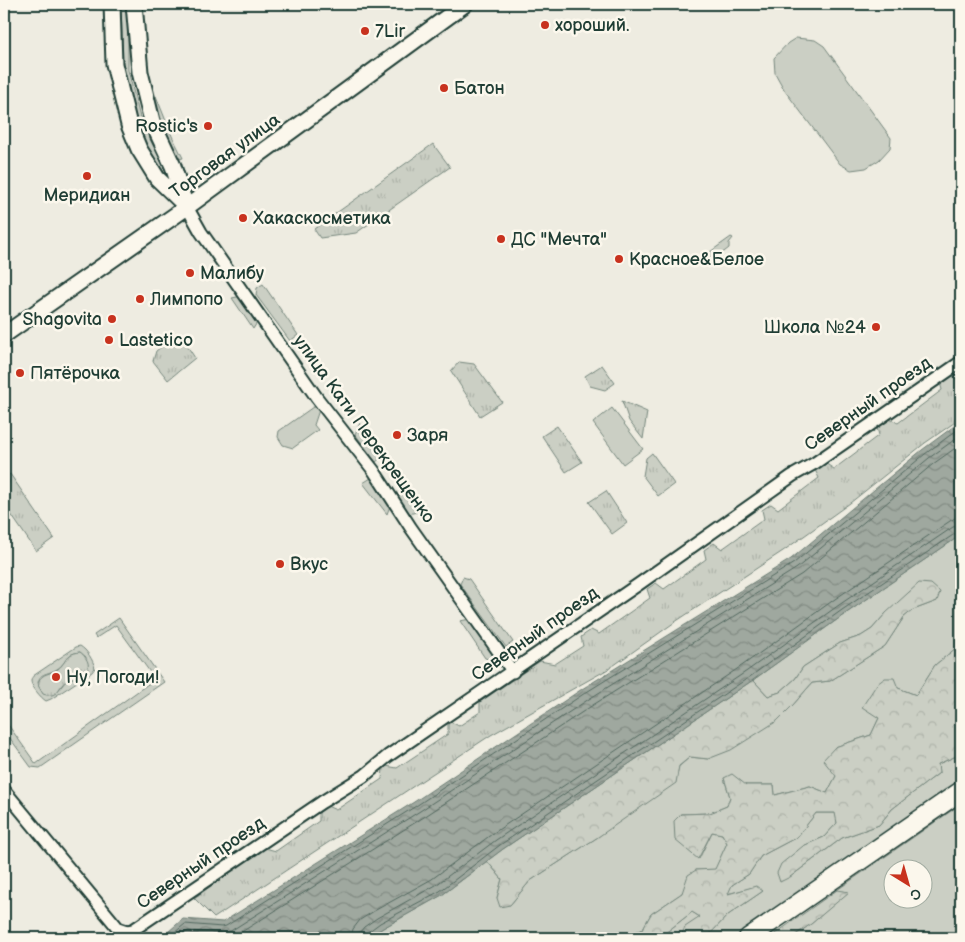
<svg xmlns="http://www.w3.org/2000/svg" width="965" height="942" viewBox="0 0 965 942" font-family="'Balsamiq Sans',sans-serif">
<style>
.grass{fill:#cbcfc4;stroke:#75867c;fill-rule:evenodd}
.forest{fill:url(#forest-crowns);stroke:#75867c}
.park{fill:url(#park-tufts);stroke:#75867c}
.water{fill:url(#water-waves);stroke:#6c7d74}
.lines{fill:none;stroke-linecap:round;stroke-linejoin:round}
.shore{stroke:#52685f;stroke-width:1}
.street-casing{stroke:#1f3d34;stroke-width:15}
.secondary-casing{stroke:#1f3d34;stroke-width:19}
.primary-casing{stroke:#1f3d34;stroke-width:21}
.street{stroke:#fbf7ec;stroke-width:11}
.secondary{stroke:#fbf7ec;stroke-width:15}
.primary{stroke:#fbf7ec;stroke-width:18}
.poi-dot{fill:#c8321e;stroke:#fbf7ec;stroke-width:2}
.labels{text-anchor:middle;dominant-baseline:central;stroke-width:5;stroke-linejoin:round;paint-order:stroke}
.poi-label{font-size:18px;fill:#1f3d34;stroke:#fbf7ec;text-anchor:start}
.street-label{font-size:18px;fill:#1f3d34;stroke:#fbf7ec}
</style>
<defs>
<pattern id="forest-crowns" width="20" height="18" patternUnits="userSpaceOnUse" patternTransform="scale(1.25)"><rect width="20" height="18" fill="#cbcfc4"/><path d="M2 6a3 3 0 1 1 6 0M12 15a3 3 0 1 1 6 0" fill="none" stroke="#aeb3a9"/></pattern>
<pattern id="park-tufts" width="24" height="20" patternUnits="userSpaceOnUse" patternTransform="scale(1.25)"><rect width="24" height="20" fill="#cbcfc4"/><path d="M3 7l-1-3M5 7V3M7 7l1-3M15 17l-1-3M17 17v-4M19 17l1-3" fill="none" stroke="#aeb3a9"/></pattern>
<pattern id="water-waves" width="16" height="10" patternUnits="userSpaceOnUse" patternTransform="scale(1.25)"><rect width="16" height="10" fill="#9fa89f"/><path d="M0 5q4-4 8 0t8 0" fill="none" stroke="#818a82"/></pattern>
</defs>
<rect width="100%" height="100%" fill="#eeece1"/>
<filter id="ink" filterUnits="userSpaceOnUse"><feTurbulence type="fractalNoise" baseFrequency=".02" numOctaves="2"/><feDisplacementMap in="SourceGraphic" scale="10" xChannelSelector="R" yChannelSelector="G"/><feConvolveMatrix kernelMatrix="1 2 1 2 8 2 1 2 1" color-interpolation-filters="sRGB"/></filter>
<g filter="url(#ink)">
<path class="grass" d="M121,4H128V70L141,122L173,184L159,169L135,124L123,65Z
M796,38L815,40L824,46L891,138L890,148L879,160L866,168L851,170L840,164L785,91L775,73L774,58L788,43Z
M156,96L172,136L183,158L179,159L157,118Z
M263,284L298,335L290,341L256,295L257,288Z
M242,296L258,321L253,329L232,298Z
M313,407H320L314,425L318,430L293,448L283,445L278,437L279,431Z
M612,408L643,449L623,464L593,423Z
M360,423L383,456L376,462L355,434Z
M371,478L387,501L390,506L387,514L363,483Z
M402,488L420,511L409,514L397,496Z
M961,535V644L935,665L916,695L898,688L879,718L871,735L835,747L836,776L827,793L810,786L775,795L774,785H746L724,778L730,797L727,806L710,813L680,814L699,859L712,832L722,834L727,843L715,870H696L682,893L651,914L642,930L612,938H367L383,928L442,895L487,861L502,879L497,898L510,905L530,881L598,837L690,757L708,759L777,721L792,706L812,683L830,681L885,646L904,617L913,610L937,601L886,613L872,629L861,636L840,643L803,667L795,679L780,692L768,696L753,680L845,614Z
M463,577L469,579L513,642L506,647L460,584Z
M119,618L164,682L40,768L31,767L4,730V719L36,764L155,679L116,625L96,638L94,635Z
M470,619L494,654L488,659L485,658L460,621Z
M80,646C87,650 93,660 95,668L92,672L51,699L46,701C41,698 30,685 31,680C31,678 33,677 33,676L76,647ZM80,652L86,657L84,674L66,681L56,693L39,687C36,672 48,675 57,669C68,662 64,654 80,652Z
M961,754V783L736,938H704L707,937L728,915L763,891L755,887L727,894L732,885L749,874L761,856L797,837L816,813H836L837,823L824,837L803,846L790,877L842,838L879,825L892,809L939,773L938,764Z
M961,804V938H791L811,924L848,892L837,890ZM892,870H922V900H892Z
M692,912L700,917L681,936L683,938H659Z"/>
<path class="forest" d="M731,237L733,238L729,243V248L716,258L696,262Z
M919,583L931,584L940,592L937,601L913,610L904,617L885,646L830,681L812,683L792,706L777,721L731,750L708,759L690,757L679,766L676,783L598,837L530,881L510,905L500,907L497,898L502,879L487,861L503,849L753,680L768,696L780,692L795,679L803,667L840,643L861,636L872,629L886,613Z
M961,644V754L938,764L939,773L892,809L879,825L842,838L790,877L780,882L777,873L781,864L803,846L824,837L837,823L835,813H816L797,837L761,856L749,874L732,885L728,894L756,886L763,891L728,915L707,937L704,938H683L681,936L685,927L700,917L692,912L659,938H612L642,930L651,914L682,893L688,875L696,870L715,869L727,843L722,834L712,832L698,859L675,840L674,821L681,814L710,813L727,806L730,797L724,778L732,774L746,785H774L775,795L810,786L827,793L836,776L823,760L835,747L871,735L879,718L862,707L877,684L885,678H894L898,688L916,695L935,665Z
M837,890L849,892L811,924L791,938H769Z"/>
<path class="park" d="M433,144L450,167L356,233L320,238L314,229Z
M179,333L195,358L168,380L153,361L156,351Z
M459,362L474,364L502,402L480,416L451,371Z
M602,365L615,383L605,390L590,386L585,376Z
M951,375L957,379L961,376V418L925,443L850,503L783,551L675,622L610,668L491,735L214,918L194,898L265,848L276,851L319,821V811L327,806L336,810L382,779L383,768L386,766L397,768L448,734V724L451,722L459,726L480,712V702L540,661L555,664L583,646L581,637L591,630L599,634L650,598L647,589L656,583L664,589L706,559L704,550L714,543L722,549L764,519L762,510L771,504L778,509L819,478L815,470L825,463L834,469L879,435L877,428L890,419L898,423L942,390L940,382Z
M622,401L647,412L643,439L629,421Z
M557,426L582,462L566,472L542,436Z
M652,453L674,484L658,496L643,476L646,458Z
M10,474L54,538L36,551L4,504V478Z
M606,491L627,523L612,534L589,502Z
M80,652C88,658 93,669 82,675C77,677 70,678 66,681C57,688 58,699 43,694L39,687L38,682C43,672 50,675 58,669C68,661 64,654 80,652Z"/>
<path class="water" d="M961,421V535L845,614L753,680L503,849L442,895L383,928L367,938H161L183,919L223,922L414,802L582,689L791,559L922,450Z"/>
<g class="lines">
<path class="shore" d="M168,938L185,924L222,927L226,926L416,806L585,693L794,563L925,454L961,427
M178,938L188,931L222,933L229,932L420,811L589,699L797,568L929,458L961,435
M232,938L424,817L593,705L802,574L933,464L961,444
M351,938L353,929L360,920L374,911L432,879L492,834L743,665L835,599L950,521L955,518H961
M359,938L360,932L364,927L377,918L436,885L496,840L747,671L839,605L953,527L961,525
M365,938V935L368,932L380,923L440,891L500,845L751,676L842,610L956,533L961,532"/>
<defs>
<path id="street" d="M187,207L201,232L317,398L374,471L411,528L513,672
M4,790L118,928L127,931L133,930L322,802L364,776L388,756L639,584L792,476L815,463L961,362"/>
<path id="secondary" d="M112,4L114,64L129,125L139,149L157,178L187,207
M134,4L140,72L152,121L173,166L185,204
M4,335L187,207L465,4"/>
<path id="primary" d="M748,938L961,791"/>
</defs>
<use href="#street" class="street-casing"/>
<use href="#secondary" class="secondary-casing"/>
<use href="#primary" class="primary-casing"/>
<use href="#street" class="street"/>
<use href="#secondary" class="secondary"/>
<use href="#primary" class="primary"/>
</g>
</g>
<g class="poi-dot">
<circle cx="545" cy="25" r="5"/>
<circle cx="365" cy="31" r="5"/>
<circle cx="444" cy="88" r="5"/>
<circle cx="208" cy="126" r="5"/>
<circle cx="87" cy="176" r="5"/>
<circle cx="243" cy="218" r="5"/>
<circle cx="501" cy="239" r="5"/>
<circle cx="619" cy="259" r="5"/>
<circle cx="190" cy="273" r="5"/>
<circle cx="140" cy="299" r="5"/>
<circle cx="112" cy="319" r="5"/>
<circle cx="876" cy="327" r="5"/>
<circle cx="109" cy="340" r="5"/>
<circle cx="20" cy="373" r="5"/>
<circle cx="397" cy="435" r="5"/>
<circle cx="280" cy="564" r="5"/>
<circle cx="56" cy="677" r="5"/>
</g>
<g class="labels">
<g class="poi-label">
<text x="555" y="25">хороший.</text>
<text x="375" y="31">7Lir</text>
<text x="454" y="88">Батон</text>
<text x="198" y="126" text-anchor="end">Rostic's</text>
<text x="87" y="195" text-anchor="middle">Меридиан</text>
<text x="253" y="218">Хакаскосметика</text>
<text x="511" y="239">ДС "Мечта"</text>
<text x="629" y="259">Красное&amp;Белое</text>
<text x="200" y="273">Малибу</text>
<text x="150" y="299">Лимпопо</text>
<text x="102" y="319" text-anchor="end">Shagovita</text>
<text x="866" y="327" text-anchor="end">Школа №24</text>
<text x="119" y="340">Lastetico</text>
<text x="30" y="373">Пятёрочка</text>
<text x="407" y="435">Заря</text>
<text x="290" y="564">Вкус</text>
<text x="66" y="677">Ну, Погоди!</text>
</g>
<g class="street-label">
<text transform="translate(225 156) rotate(-36)">Торговая улица</text>
<text transform="translate(868 404) rotate(-35)">Северный проезд</text>
<text transform="translate(364 429) rotate(54)">улица Кати Перекрещенко</text>
<text transform="translate(535 634) rotate(-35)">Северный проезд</text>
<text transform="translate(201 863) rotate(-34)">Северный проезд</text>
</g>
</g>
<rect width="965" height="942" fill="none" stroke="#fbf7ec" stroke-width="20"/>
<rect x="10" y="10" width="945" height="922" fill="none" stroke="#1f3d34" stroke-width="2" filter="url(#ink)"/>
<g transform="translate(908 884) rotate(143)"><circle r="24" fill="#fbf7ec" stroke="#a3ada2"/>
<path d="M0-4L9 19L0 12L-9 19Z" fill="#c8321e"/>
<text y="-8" font-size="14" font-weight="bold" text-anchor="middle" fill="#1f3d34">С</text>
</g>
</svg>
